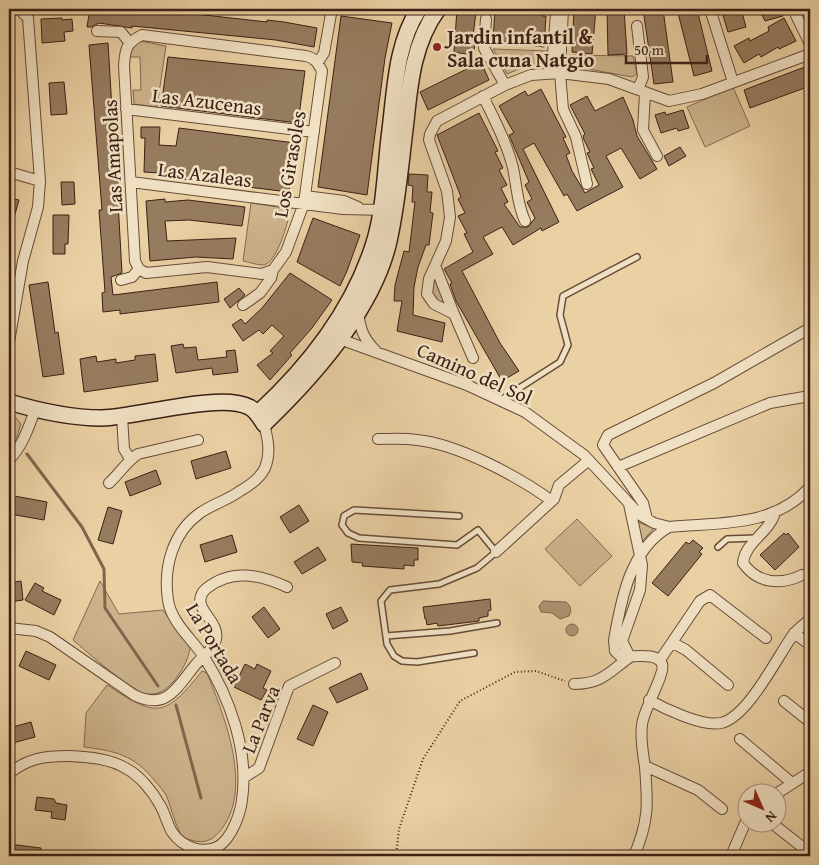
<svg xmlns="http://www.w3.org/2000/svg" width="819" height="865" viewBox="0 0 819 865" font-family="'Gentium Book Plus',serif">
<style>
.green{fill:#ccb38c;stroke:#846950}
.water{fill:#ae9473;stroke:#80654d}
.lines{fill:none;stroke-linecap:round;stroke-linejoin:round}
.stream{stroke:#80654d;stroke-width:3}
.building{fill:#967c5f;stroke:#3b1f15}
.lane-casing{stroke:#674c39;stroke-width:8}
.street-casing{stroke:#674c39;stroke-width:12}
.secondary-casing{stroke:#3b1f15;stroke-width:18}
.path{stroke:#3b1f15;stroke-width:2;stroke-dasharray:1 2.5;stroke-linecap:butt}
.lane{stroke:#f1e1c4;stroke-width:5}
.street{stroke:#f1e1c4;stroke-width:10}
.secondary{stroke:#f1e1c4;stroke-width:15}
.poi-dot{fill:#8f2418;stroke:#f1e1c4;stroke-width:2}
.labels{text-anchor:middle;dominant-baseline:central;stroke-width:5;stroke-linejoin:round;paint-order:stroke}
.poi-label{font-size:20px;font-weight:bold;fill:#3b1f15;stroke:#f1e1c4;text-anchor:start}
.street-label{font-size:20px;fill:#3b1f15;stroke:#f1e1c4}
</style>
<rect width="100%" height="100%" fill="#ead1a4"/>
<filter id="stains"><feTurbulence type="fractalNoise" baseFrequency=".004" numOctaves="4"/><feColorMatrix values="0 0 0 0 .2 0 0 0 0 .09 0 0 0 0 .02 0 0 0 .5 -.17"/></filter>
<radialGradient id="worn" r=".72"><stop offset=".6" stop-color="#630" stop-opacity="0"/><stop offset="1" stop-color="#630" stop-opacity=".3"/></radialGradient>
<path class="green" d="M140,41L166,46L157,107L134,104L133,90H141L140,57H129L131,47Z
M493,49L549,51V65L531,64L507,74Z
M570,55L633,56L637,74L632,77L572,66Z
M733,87L750,126L705,147L687,107Z
M251,203L291,209C288,221 277,264 263,265C257,265 249,262 243,261Z
M433,277L445,300V303L442,304L432,297L430,282Z
M9,409L21,424L14,446L9,450Z
M577,519L612,556L580,586L545,549Z
M635,521L654,528L640,544Z
M100,581L119,614L163,610L190,648C188,661 182,671 173,682C166,690 158,695 147,694C133,693 86,651 73,640Z
M202,671L207,673C225,718 254,790 220,831C209,845 198,843 182,837C175,824 172,811 167,797C164,791 159,786 155,781C134,755 116,751 84,747L86,713L107,685C156,717 164,719 202,671Z"/>
<path class="water" d="M543,601L566,602C571,606 572,610 569,616L560,619L552,613L541,612L539,606Z
M566 630a6 6 0 1 1 12 0a6 6 0 1 1-12 0Z"/>
<g class="lines">
<path class="stream" d="M27,454L82,527L104,569L105,608L158,686
M176,705L201,798"/>
</g>
<path class="building" d="M90,9H151L267,22V20L284,22L317,28L314,47L276,40L132,26V28L99,23L91,27H87Z
M457,9L476,12L472,44H475L473,55L454,52Z
M504,9H543L542,16H546L544,47L493,40L495,10L504,11Z
M574,9H596L592,54L572,52Z
M607,9H624L627,54L608,55Z
M643,9H663L673,82L654,84Z
M677,9H697L712,71L694,76Z
M721,9H741L746,27L728,32Z
M759,9H780L783,16L765,21Z
M341,16L392,23L385,58L367,195L318,187Z
M62,18V20L72,19L73,31L64,32L65,41L42,43L41,19Z
M784,18L796,41L779,49L778,47L761,57L759,54L744,63L734,46L749,38L750,41L769,31L768,27Z
M108,43L114,143L120,200L118,201L122,273L111,277L113,295L217,282L219,302L120,314V310L103,312L102,293L105,292L99,210H102L89,45Z
M168,57L305,71L298,123L161,106Z
M481,62L489,80L428,110L420,92Z
M810,65V86L750,108L744,90Z
M64,82L67,114L51,115L49,83Z
M541,89L566,137L563,138L570,153L566,155L572,171L585,193L599,185L591,169L594,168L587,153L590,152L584,140L583,136L585,134L570,105L587,96L595,111L623,97L633,120L637,136L657,169L640,179L621,148L606,156L623,187L577,211L567,194L564,196L534,143L523,149L559,222L542,231L541,228L513,245L502,227L483,237L493,254L462,271L500,343L519,371L502,381L456,301L450,284L452,283L444,269L473,252L464,234L467,233L458,216L465,213L458,199L461,197L437,135L479,113L498,151L495,152L503,168L499,170L507,185L501,188L508,202L504,204L520,227H528L535,218L527,202L532,199L525,185L529,182L509,135L514,133L499,106L525,91L528,96Z
M683,110L689,128L678,131L677,128L661,133L655,115L665,112L666,115Z
M141,127H160L159,145L176,146L179,128L295,143L289,192L173,178L174,174L144,172L145,138H141Z
M680,147L686,156L669,166L664,156Z
M409,174L428,175L427,192H432L430,212L433,213L429,245H426L418,267L414,287L413,315L445,323L442,342L397,331L402,301H394L395,285L404,251L409,252L415,202H412L413,186L408,185Z
M61,182H74L75,204L62,205Z
M9,198L19,200L11,228H9Z
M165,199V202L188,200L245,207L242,226L189,220L165,221L167,241L236,238L233,259L196,257L150,261L146,201Z
M53,215H69L68,244H65V254H53Z
M313,218L360,235L347,271L340,286L297,262Z
M290,273L332,300L312,328L290,353L292,355L270,380L257,365L273,353L270,351L284,336L272,325L263,334L259,330L243,341L232,325L241,319L245,324L262,308Z
M48,282L55,333L58,332L64,374L43,377L29,285Z
M239,288L245,295L230,308L224,299Z
M183,344L184,348L196,347L198,360L227,357L226,351L235,350L238,372L213,375L212,368L176,373L171,346Z
M155,354L158,381L84,392L80,359L96,356L97,362L116,359V363L135,360V356Z
M226,451L231,468L196,479L191,461Z
M156,470L161,484L130,496L125,482Z
M9,495L47,502L44,520L10,514Z
M299,505L309,521L290,533L280,517Z
M108,507L122,511L113,544L98,540Z
M784,533L786,535L788,533L799,547L775,570L760,555Z
M232,535L237,552L205,562L200,545Z
M693,540L703,548L699,552L702,554L668,596L652,583L686,542L689,544Z
M351,544L418,548V560H414V566L404,565V569L362,566L363,563L352,562Z
M318,547L326,560L302,574L294,562Z
M21,581L23,600L9,602V583Z
M35,583L44,588L42,591L61,600L54,615L25,600Z
M490,599L491,610L488,611V616L479,618V621L438,626L437,623L427,625L426,619H425L423,607Z
M264,607L280,629L268,638L252,617Z
M341,607L348,621L333,629L326,614Z
M26,651L56,665L49,680L19,666Z
M245,664L255,669L257,664L271,671L263,688L267,690L261,700L234,687Z
M361,673L368,689L337,703L329,688Z
M313,705L328,712L313,746L297,739Z
M31,722L35,737L9,744V728Z
M37,797L54,799L56,803L67,805L65,820L51,818L52,812L35,810Z
M9,844L41,848L40,856H9Z"/>
<g class="lines">
<defs>
<path id="lane" d="M810,188L808,203L810,209
M502,399L560,362L568,345L560,315L563,296L637,257
M459,516L354,510L344,516L342,525L348,533L359,538L457,545L478,530L496,552L477,568L439,584L390,590L381,601L387,644L394,656L402,661L417,662L474,653
M718,547L727,539L755,538
M386,636L450,631L497,623"/>
<path id="street" d="M558,9L556,13L553,54L560,73L563,109L576,137L587,184
M710,9L733,82
M793,9L810,44
M486,19L484,48L505,85
M637,26L643,77L638,89
M97,31L121,32L129,42
M318,62L324,53L331,14
M560,69L563,9
M645,93L643,130L657,156
M483,96C494,119 507,143 513,168C517,187 517,204 525,221
M126,109L314,132
M9,172L40,181
M131,182L343,209L386,210
M305,196L344,201L358,207
M436,268L454,314
M121,280L132,277L139,269
M243,305L260,293L271,278L273,270L286,252L304,203L322,71C318,63 315,58 306,56L142,35C126,43 125,49 124,66L135,261L139,269L146,273L207,267L262,274L273,270
M358,311C360,329 363,338 376,351
M334,337L467,385L525,412L584,455L640,515L654,523L669,527C719,522 773,528 810,487
M9,342L23,261L38,207L40,181L28,18L19,9
M473,358L454,314L434,304L427,294L429,279L446,241L450,217L447,191L429,140L430,134L437,121L505,85L531,75L560,73L609,79L669,101L702,94L810,54
M122,416L124,449L130,459
M378,439C391,439 404,438 417,440C458,444 519,477 552,501
M9,460C23,445 28,429 35,410
M618,467L770,403L804,397
M109,483C119,474 127,461 138,454L198,440
M629,504L642,565L640,590L622,641L630,657
M775,513C769,533 745,542 743,563C757,583 780,586 802,575
M647,519L643,503L603,445L608,435L714,383L810,328
M496,552L554,499L559,485L589,460
M9,628L36,631L50,637L134,695C168,712 178,685 197,663C204,656 214,649 216,639C219,626 205,616 201,605C199,598 202,592 207,588C232,568 261,575 287,587
M794,633L810,645
M673,643L686,650L728,685
M660,660L700,601L710,595L766,638
M574,684C602,684 609,672 630,657
M649,700C665,709 703,727 721,723C748,717 777,657 793,635C797,629 805,624 810,619
M784,701L810,722
M740,739L792,783
M645,766L698,790L722,809
M9,774C27,758 46,756 68,756C88,757 110,758 127,769C140,776 153,792 160,805C165,813 167,824 172,832C182,847 203,855 219,846C232,837 240,815 242,800C249,751 230,698 204,657C192,639 171,622 168,600C163,567 173,532 200,513C213,504 228,500 240,491C249,486 260,478 265,468C271,453 268,439 264,424
M245,777L259,768L289,686L335,663
M776,794L810,772
M773,824L810,853
M634,856C649,821 648,804 645,767C643,753 640,739 642,725C643,710 666,673 662,664C657,651 631,658 620,656L615,651L614,640C621,600 630,549 669,527
M731,856L746,821"/>
<path id="secondary" d="M9,402C39,411 70,418 102,418C138,417 221,392 249,407C256,410 260,418 264,424C313,377 374,308 389,241C398,201 401,161 406,121C410,81 414,42 438,9
M257,414C307,368 352,311 373,246C385,210 385,167 390,130C395,90 396,43 419,9"/>
</defs>
<use href="#lane" class="lane-casing"/>
<use href="#street" class="street-casing"/>
<use href="#secondary" class="secondary-casing"/>
<path class="path" d="M228,851L235,856
M396,856L399,829L423,759L460,701L515,672L536,671L565,681"/>
<use href="#lane" class="lane"/>
<use href="#street" class="street"/>
<use href="#secondary" class="secondary"/>
</g>
<circle class="poi-dot" cx="437" cy="47" r="5"/>
<g class="labels">
<g class="poi-label">
<text x="447" y="36">Jardin infantil &amp;<tspan x="447" dy="23">Sala cuna Natgio</tspan></text>
</g>
<g class="street-label">
<text transform="translate(207 101) rotate(7)">Las Azucenas</text>
<text transform="translate(112 156) rotate(-93)">Las Amapolas</text>
<text transform="translate(289 164) rotate(-80)">Los Girasoles</text>
<text transform="translate(205 174) rotate(7)">Las Azaleas</text>
<text transform="translate(475 373) rotate(24)">Camino del Sol</text>
<text transform="translate(215 643) rotate(59)">La Portada</text>
<text transform="translate(260 719) rotate(-68)">La Parva</text>
</g>
</g>
<rect width="819" height="865" fill="none" stroke="#ead1a4" stroke-width="30"/>
<rect x="10" y="10" width="799" height="845" fill="none" stroke="#3b1f15" stroke-width="2.5"/>
<rect x="15" y="15" width="789" height="835" fill="none" stroke="#3b1f15"/>
<g transform="translate(762 808) rotate(135)"><circle r="24" fill="#f1e1c4" stroke="#a8937e"/>
<path d="M0-4L9 19L0 12L-9 19Z" fill="#8f2418"/>
<text y="-8" font-size="14" font-weight="bold" text-anchor="middle" fill="#3b1f15">N</text>
</g>
<path d="M626 55v8h81v-8" fill="none" stroke="#3b1f15" stroke-width="2.5"/>
<text x="634" y="55" font-size="15" fill="#3b1f15" stroke="#f1e1c4" stroke-width="4" paint-order="stroke">50 m</text>
<rect width="100%" height="100%" filter="url(#stains)"/>
<rect width="100%" height="100%" fill="url(#worn)"/>
</svg>
